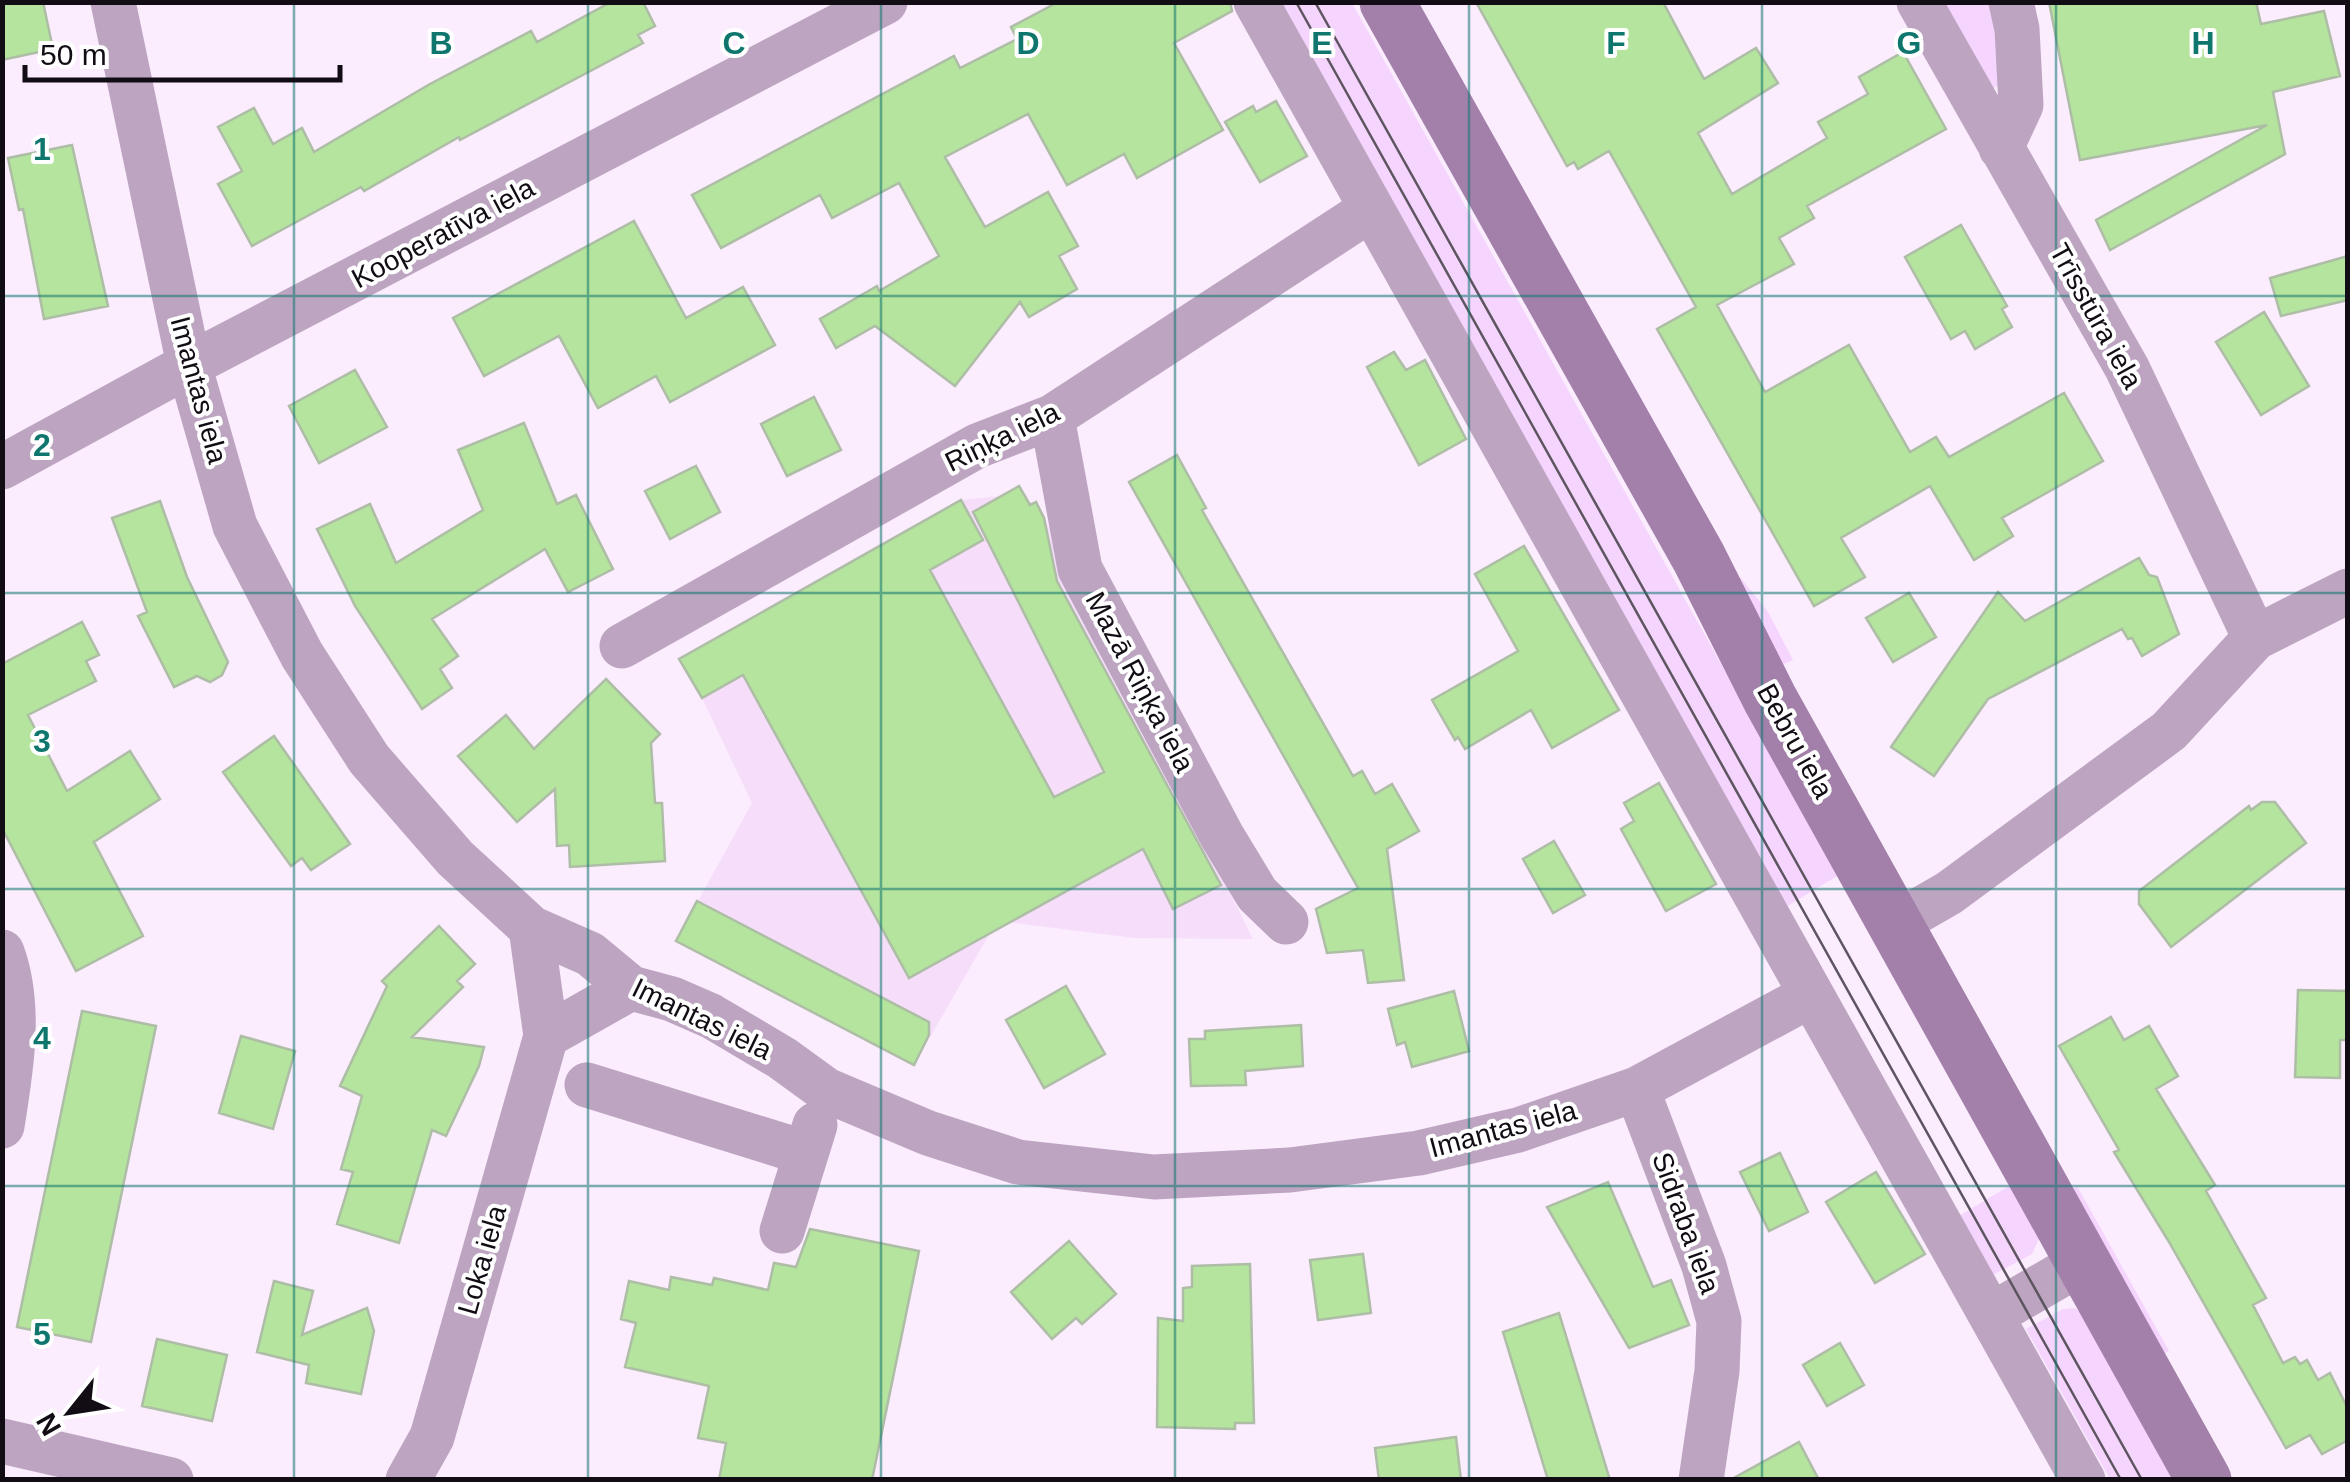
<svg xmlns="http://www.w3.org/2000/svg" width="2350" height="1482" viewBox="0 0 2350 1482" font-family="Helvetica,sans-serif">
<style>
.built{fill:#f6defb}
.green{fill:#f5d5fd}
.building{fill:#b4e49d;stroke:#aebda6;stroke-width:2.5}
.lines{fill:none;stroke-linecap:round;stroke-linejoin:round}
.street{stroke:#bda5c2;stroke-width:45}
.secondary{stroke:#a280aa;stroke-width:55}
.tram{stroke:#5d5560;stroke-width:2.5}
.grid{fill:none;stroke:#0f766e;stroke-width:2.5;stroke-opacity:0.55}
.labels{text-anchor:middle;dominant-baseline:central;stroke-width:8;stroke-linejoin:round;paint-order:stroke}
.street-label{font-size:28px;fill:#120c14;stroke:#fff}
.grid-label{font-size:32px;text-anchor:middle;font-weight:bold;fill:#0f766e;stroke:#fff;stroke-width:8;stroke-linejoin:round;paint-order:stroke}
</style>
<rect width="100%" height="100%" fill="#fbecfe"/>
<path class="built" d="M1019,486L1029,502H1036L1253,939L1134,938L997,921L914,1065L676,941L752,803L702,698L679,659L961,500L1001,496Z"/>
<path class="green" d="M1269,3H1352L1839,875L1779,911Z
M1940,3H1993L2011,83L1987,89Z
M1740,577L1768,612L1793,660L1776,668L1728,585Z
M2014,1183L2040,1237L2032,1254L1991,1276L1952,1220Z
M2077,1186L2169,1351L2160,1356L2069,1191Z
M2074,1308L2087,1315L2180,1479H2110L2026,1329L2063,1309Z"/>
<path class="building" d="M2,2H43L53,49L2,60Z
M611,2H643L655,26L638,35L643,43L460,140L459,137L364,191L361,187L252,246L218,184L242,171L218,127L254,108L273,144L302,128L314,152L430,84L531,31L537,42Z
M1058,2H1230L1232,11L1174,43L1223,130L1137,178L1124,154L1067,185L1028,114L945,157L985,227L1048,192L1078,246L1059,256L1077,289L1029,317L1020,302L955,386L875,326L836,348L820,319L877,286L879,291L939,256L899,183L832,218L820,195L721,248L692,195L954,56L960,68L1017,39L1011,27Z
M1476,2H1663L1704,79L1756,48L1778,83L1698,133L1732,194L1827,138L1818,122L1868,94L1859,77L1903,52L1946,129L1807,206L1814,218L1779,238L1794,264L1717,305L1765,392L1849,345L1910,452L1936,437L1949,457L2064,393L2103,461L2002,518L2013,536L1974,560L1930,486L1841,538L1865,577L1814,606L1657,329L1696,307L1609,151L1578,169L1574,162L1567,166Z
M2049,2H2256L2261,24L2324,11L2340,76L2273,92L2285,154L2110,250L2096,220L2267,125L2080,160Z
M1276,101L1307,156L1260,182L1225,122L1253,106L1256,112Z
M72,145L108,306L44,319L23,209L19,210L8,158Z
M634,221L686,318L743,287L775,345L670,402L656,376L598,408L559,336L484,376L453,318Z
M1961,225L2007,306L2002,309L2012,327L1975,349L1965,331L1951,339L1905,257Z
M2348,256V300L2281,316L2270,278Z
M2264,312L2309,386L2261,415L2216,342Z
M1394,352L1406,370L1425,360L1466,439L1419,465L1367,367Z
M355,370L387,427L319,463L289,406Z
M814,397L841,450L787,476L761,424Z
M524,423L557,504L576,495L613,569L568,592L545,549L432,619L458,656L440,669L452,688L422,709L355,606L317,529L370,504L396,563L483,510L458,450Z
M1177,455L1206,508L1202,510L1353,776L1362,771L1375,794L1392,784L1419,831L1387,849L1404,980L1368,983L1363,950L1327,953L1316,909L1358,888L1129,482Z
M696,466L720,512L670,539L645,491Z
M1019,486L1030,505L1036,502L1044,518L1057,581L1221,885L1173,909L1143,849L909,978L743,675L702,698L679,659L961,500L983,540L930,570L1054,797L1104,772L973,512Z
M160,501L187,577L228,662L222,675L210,682L197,676L174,687L138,616L147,612L112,518Z
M1524,546L1619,710L1552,748L1531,710L1465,749L1458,737L1455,740L1432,700L1518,651L1475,574Z
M2139,558L2149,575L2157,577L2179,634L2142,656L2132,638L2128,639L2122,629L1988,699L1934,776L1891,747L1998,592L2025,621Z
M1909,593L1936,637L1893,662L1866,618Z
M82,622L99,655L86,661L96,681L28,715L67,791L130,751L160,799L94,842L143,936L76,971L2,828V664Z
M606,679L660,734L651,743L655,803H662L665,861L570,867L569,845L557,846L555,789L517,822L458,756L506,715L534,749Z
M274,736L350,844L311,870L302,858L291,866L223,772Z
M1659,783L1716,884L1666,911L1621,829L1634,821L1624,803Z
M2262,802H2275L2306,843L2171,947L2139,904V891L2249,806L2251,810Z
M1554,841L1585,895L1553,913L1523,859Z
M697,901L929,1022V1035L914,1065L676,941Z
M439,926L475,964L457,981L463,987L412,1037L484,1047L479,1066L446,1136L432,1130L399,1243L337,1224L353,1172L341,1169L362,1096L340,1086L387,986L382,981Z
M1066,986L1105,1054L1044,1088L1006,1020Z
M2298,990L2348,991V1040H2340V1078L2295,1077Z
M1454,991L1469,1051L1412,1067L1405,1042L1397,1045L1388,1009Z
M82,1011L156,1026L91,1342L17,1327Z
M2111,1017L2124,1040L2149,1026L2178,1076L2156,1089L2215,1185L2206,1191L2266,1298L2253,1305L2283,1363L2295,1357L2300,1364L2307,1360L2318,1380L2330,1373L2348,1409V1440L2322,1454L2310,1435L2286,1448L2169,1242L2114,1152L2119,1150L2059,1046Z
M1301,1025L1303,1066L1245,1071L1246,1085L1191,1086L1189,1039H1205V1031Z
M241,1036L295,1051L273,1129L219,1113Z
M1780,1153L1808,1212L1769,1231L1740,1172Z
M1876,1172L1925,1254L1875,1283L1826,1202Z
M1608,1182L1653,1287L1671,1280L1689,1325L1629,1348L1547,1207Z
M810,1229L919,1251L872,1480H719L726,1443L698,1438L709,1386L625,1367L636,1323L621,1319L629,1281L669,1290L671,1277L712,1285L714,1278L768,1290L774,1263L796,1267Z
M1069,1241L1116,1294L1082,1324L1076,1318L1052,1339L1011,1292Z
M1363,1254L1371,1313L1318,1320L1310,1260Z
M1250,1264L1254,1423H1235V1429L1157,1427L1158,1318L1183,1321V1288L1192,1287V1266Z
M274,1281L313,1291L302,1335L367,1308L374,1331L361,1394L306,1383L309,1365L257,1352Z
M1559,1313L1610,1480H1548L1503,1332Z
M157,1339L227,1355L212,1421L142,1406Z
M1840,1343L1864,1385L1827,1406L1803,1365Z
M1456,1437L1461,1480H1379L1375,1448Z
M1799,1442L1819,1480H1730Z"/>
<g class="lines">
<path class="street" d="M113,2L189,365L235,526L302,655L369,759L455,858L531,928L590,954L631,988L672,999L711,1016L782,1058L826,1090L928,1133L1018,1162L1154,1177L1290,1170L1419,1153L1518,1130L1637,1089L1811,995
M1256,2L2083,1480
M1919,2L2127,368L2255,638
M2001,148L2021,105L2017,29L2011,2
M1052,417L1080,569L1222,836L1257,894L1286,922
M2,467L189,365L885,2
M622,646L977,446L1052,417L1371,209
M1895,924L1949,893L2169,731L2255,638L2348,591
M531,928L546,1036L631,988
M2,952C22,1006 11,1070 2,1126
M587,1085L806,1153
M1637,1089L1704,1266L1719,1321L1717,1371L1701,1480
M782,1231L815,1125
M1993,1314L2081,1263
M2,1441L171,1480
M408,1480L432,1437L546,1036"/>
<path class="secondary" d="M1387,2L1699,558L1770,699L2204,1480"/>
<path class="tram" d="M1296,2L2121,1480
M1315,2L2142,1480"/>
</g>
<path class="grid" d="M294,2V1480M588,2V1480M881,2V1480M1175,2V1480M1469,2V1480M1762,2V1480M2056,2V1480M2,296H2348M2,593H2348M2,889H2348M2,1186H2348"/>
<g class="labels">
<g class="street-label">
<text transform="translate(443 233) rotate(-28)">Kooperatīva iela</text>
<text transform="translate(2096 316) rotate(61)">Trīsstūra iela</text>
<text transform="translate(199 390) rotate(75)">Imantas iela</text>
<text transform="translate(1002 437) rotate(-26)">Riņķa iela</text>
<text transform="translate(1140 682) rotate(62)">Mazā Riņķa iela</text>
<text transform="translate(1795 741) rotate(61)">Bebru iela</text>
<text transform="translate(702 1019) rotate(26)">Imantas iela</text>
<text transform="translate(1503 1129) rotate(-15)">Imantas iela</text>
<text transform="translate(1686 1223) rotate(70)">Sidraba iela</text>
<text transform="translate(482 1260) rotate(-74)">Loka iela</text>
</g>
</g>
<g class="grid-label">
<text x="441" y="54">B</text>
<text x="734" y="54">C</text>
<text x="1028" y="54">D</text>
<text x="1322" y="54">E</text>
<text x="1616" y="54">F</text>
<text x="1909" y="54">G</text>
<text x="2203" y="54">H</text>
<text x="42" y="160">1</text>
<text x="42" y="456">2</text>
<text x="42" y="752">3</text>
<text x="42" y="1049">4</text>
<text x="42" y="1345">5</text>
</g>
<rect width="2350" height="1482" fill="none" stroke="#120c14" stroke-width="10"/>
<g transform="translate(70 1412) rotate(240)" stroke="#ffffff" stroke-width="8" paint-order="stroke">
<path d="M0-8L18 38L0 25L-18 38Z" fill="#120c14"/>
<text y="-15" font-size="28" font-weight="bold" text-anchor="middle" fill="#120c14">N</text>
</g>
<path d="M25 65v15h315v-15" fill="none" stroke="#120c14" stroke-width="5"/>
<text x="40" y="65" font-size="30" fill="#120c14" stroke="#ffffff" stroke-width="8" paint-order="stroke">50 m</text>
</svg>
